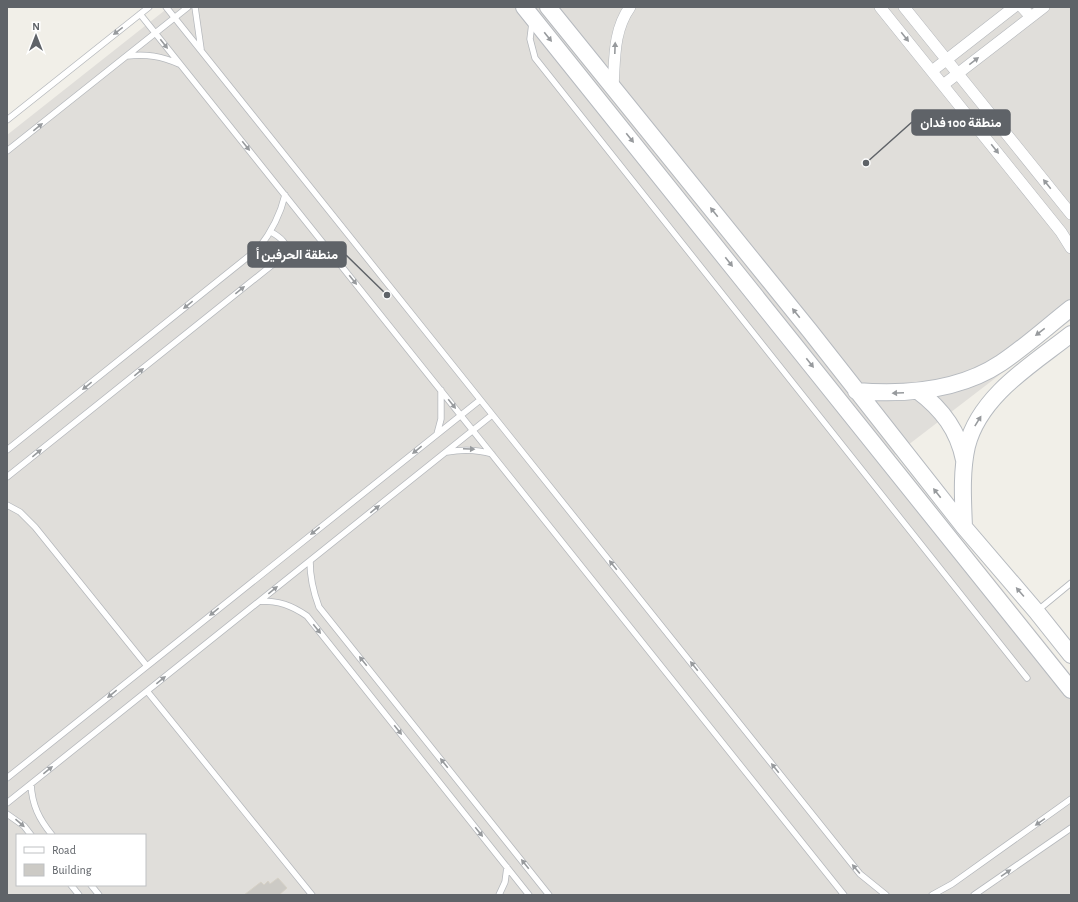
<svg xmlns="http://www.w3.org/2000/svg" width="1078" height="902" viewBox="0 0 1078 902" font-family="'Alegreya Sans',Vazirmatn,sans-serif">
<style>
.industrial{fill:#e0deda;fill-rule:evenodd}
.building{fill:#cccac5;stroke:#d6d1c6}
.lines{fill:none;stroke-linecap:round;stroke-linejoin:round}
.lane-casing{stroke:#b5b8bc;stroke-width:7}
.street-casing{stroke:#b5b8bc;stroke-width:12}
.secondary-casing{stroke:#b6babf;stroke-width:18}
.lane{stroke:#fff;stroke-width:5.5}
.street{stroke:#fff;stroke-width:11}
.secondary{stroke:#fff;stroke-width:16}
.oneway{fill:#979a9d}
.leader{fill:none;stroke:#5f6368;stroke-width:1.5}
.callout-dot{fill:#5f6368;stroke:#fff;stroke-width:1.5}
.callout{fill:#5f6368;stroke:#5f6368;stroke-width:1.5}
.callout-label{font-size:13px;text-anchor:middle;font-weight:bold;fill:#fff}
</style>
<rect width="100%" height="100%" fill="#f1efe8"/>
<path class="industrial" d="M169,7H1071V320L895,455L1071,675V895H7V135ZM17,835H145V885H17Z"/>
<path class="building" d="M278,878L287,888L279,895H244L261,882L264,885L268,881L270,884Z"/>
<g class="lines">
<defs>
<path id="lane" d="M166,7L860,874L886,895
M195,7L201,49
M140,14L844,895
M532,23L530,39L535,58L1027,678
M127,56C147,54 161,56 179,64
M7,120L149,7
M7,151L188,7
M271,232C282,238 286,243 290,255
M437,434L441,419V390
M7,450L259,248C272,231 280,216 285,195
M447,452C463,449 476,449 492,454
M7,477L272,265C291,255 307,250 327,248
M7,505L20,512L35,527L147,666
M310,561C310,578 313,591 319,607L549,895
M260,601C279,601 291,605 307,616L529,895
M1037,611L1071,583
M147,691L312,895
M7,778L480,400
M31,784C32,805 39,819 52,835
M7,803L492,415
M7,814L24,826L31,835
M71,885L79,895
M91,885L99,895
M499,895L505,882L507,867
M932,895L952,884L1071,799
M974,895L1071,828"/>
<path id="street" d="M880,7L1061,232L1071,248
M904,7L1071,214
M1022,7L1031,17
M932,71L1014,7
M943,85L1044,7
M613,87C615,59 613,31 630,7"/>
<path id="secondary" d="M524,7L1071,690
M548,7L810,331L964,527L1036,611L1071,655
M856,391C905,395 959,391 1001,363C1025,347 1048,326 1071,308
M918,391C942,409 958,430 964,460
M964,527C963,501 961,472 967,446C980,395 1033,364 1071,334"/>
</defs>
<use href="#lane" class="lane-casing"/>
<use href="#street" class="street-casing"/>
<use href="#secondary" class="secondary-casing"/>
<use href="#lane" class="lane"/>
<use href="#street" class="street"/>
<use href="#secondary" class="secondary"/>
</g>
<defs><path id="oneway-solid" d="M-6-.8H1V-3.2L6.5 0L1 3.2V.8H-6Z"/></defs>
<g class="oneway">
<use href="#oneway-solid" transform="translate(118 31) rotate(142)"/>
<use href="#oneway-solid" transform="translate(548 37) rotate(51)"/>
<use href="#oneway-solid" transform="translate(905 37) rotate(51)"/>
<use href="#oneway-solid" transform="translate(164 44) rotate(52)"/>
<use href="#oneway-solid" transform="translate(615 48) rotate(-88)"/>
<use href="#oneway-solid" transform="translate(974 61) rotate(-38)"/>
<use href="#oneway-solid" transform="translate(38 127) rotate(-39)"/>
<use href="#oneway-solid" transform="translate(630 138) rotate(51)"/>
<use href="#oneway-solid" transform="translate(246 146) rotate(51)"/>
<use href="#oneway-solid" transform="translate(995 149) rotate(51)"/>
<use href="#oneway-solid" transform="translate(1047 184) rotate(-129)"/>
<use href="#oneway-solid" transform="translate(714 212) rotate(-129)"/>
<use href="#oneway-solid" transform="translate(729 262) rotate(52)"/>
<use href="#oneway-solid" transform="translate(353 280) rotate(51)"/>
<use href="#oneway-solid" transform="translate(240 290) rotate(-39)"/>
<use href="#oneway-solid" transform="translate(188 305) rotate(141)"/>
<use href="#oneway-solid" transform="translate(796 313) rotate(-129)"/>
<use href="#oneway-solid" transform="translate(1040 332) rotate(142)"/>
<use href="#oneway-solid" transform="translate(810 363) rotate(52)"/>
<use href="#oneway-solid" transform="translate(139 372) rotate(-39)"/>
<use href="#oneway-solid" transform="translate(87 386) rotate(141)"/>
<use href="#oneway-solid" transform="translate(898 393) rotate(177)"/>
<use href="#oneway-solid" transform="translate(452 404) rotate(51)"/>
<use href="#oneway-solid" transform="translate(978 421) rotate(-58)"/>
<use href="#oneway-solid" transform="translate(469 449) rotate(2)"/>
<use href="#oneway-solid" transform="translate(417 450) rotate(141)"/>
<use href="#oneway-solid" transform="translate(37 453) rotate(-39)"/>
<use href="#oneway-solid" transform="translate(937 493) rotate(-128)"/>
<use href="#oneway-solid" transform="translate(375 509) rotate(-39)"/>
<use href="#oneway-solid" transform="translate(315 531) rotate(141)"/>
<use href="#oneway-solid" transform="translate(613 565) rotate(-129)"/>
<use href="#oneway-solid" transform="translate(273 590) rotate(-39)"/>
<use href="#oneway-solid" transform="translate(1020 592) rotate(-131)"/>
<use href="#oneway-solid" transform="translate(214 612) rotate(141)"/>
<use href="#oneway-solid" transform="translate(317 629) rotate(51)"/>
<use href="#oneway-solid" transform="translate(363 661) rotate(-129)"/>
<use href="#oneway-solid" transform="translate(694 666) rotate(-129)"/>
<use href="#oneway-solid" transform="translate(161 680) rotate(-39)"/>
<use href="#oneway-solid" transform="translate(112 694) rotate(141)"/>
<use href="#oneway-solid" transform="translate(398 730) rotate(51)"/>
<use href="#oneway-solid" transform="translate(444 763) rotate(-129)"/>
<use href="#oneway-solid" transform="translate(775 768) rotate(-129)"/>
<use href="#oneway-solid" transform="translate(48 770) rotate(-39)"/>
<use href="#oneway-solid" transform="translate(1040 822) rotate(145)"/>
<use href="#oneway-solid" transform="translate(20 823) rotate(41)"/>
<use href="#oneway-solid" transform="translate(479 832) rotate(51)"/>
<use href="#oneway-solid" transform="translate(525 864) rotate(-129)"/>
<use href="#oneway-solid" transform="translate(856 869) rotate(-130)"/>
<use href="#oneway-solid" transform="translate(1006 873) rotate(-34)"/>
</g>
<path class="leader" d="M866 163L912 122M387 295L346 255"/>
<g class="callout-dot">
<circle cx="866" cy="163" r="4"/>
<circle cx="387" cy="295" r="4"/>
</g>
<g class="callout">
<rect x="912" y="110" width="98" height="25" rx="4"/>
<rect x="248" y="242" width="98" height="25" rx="4"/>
</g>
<g class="callout-label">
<text x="961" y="127">منطقة 100 فدان</text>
<text x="297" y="259">منطقة الحرفين أ</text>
</g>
<rect width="1078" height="902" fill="none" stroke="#5f6368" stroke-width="16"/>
<rect x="16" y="834" width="130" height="52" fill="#ffffff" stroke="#bfc1c3"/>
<rect x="24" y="847" width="20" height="6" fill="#ffffff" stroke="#bfc1c3"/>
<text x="52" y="854" font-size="12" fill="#5f6368">Road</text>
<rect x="24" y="864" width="20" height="12" fill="#cccac5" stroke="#bfc1c3"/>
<text x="52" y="874" font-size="12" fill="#5f6368">Building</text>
<g transform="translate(36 36)" stroke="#ffffff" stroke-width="3" paint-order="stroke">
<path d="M0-3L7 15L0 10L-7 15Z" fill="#5f6368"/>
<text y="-6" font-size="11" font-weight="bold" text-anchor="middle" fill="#5f6368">N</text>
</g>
</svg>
